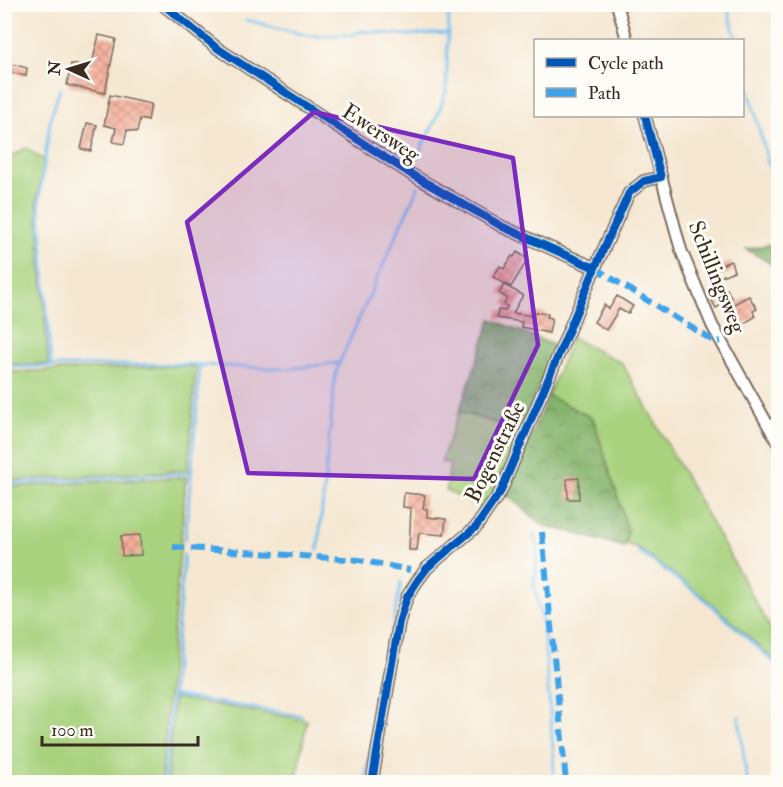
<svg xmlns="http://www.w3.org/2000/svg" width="783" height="787" viewBox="0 0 783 787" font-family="'IM FELL Double Pica',serif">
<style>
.green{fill:#a8d27e;stroke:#727e4e;stroke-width:1.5}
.forest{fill:url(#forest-crowns);stroke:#606f46;stroke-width:1.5}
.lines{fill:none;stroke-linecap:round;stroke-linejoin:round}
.stream{stroke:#73beec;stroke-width:3}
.building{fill:url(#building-cross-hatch)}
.minor-casing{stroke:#7c6c5d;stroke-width:14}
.minor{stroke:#fff;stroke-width:10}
.quiet{stroke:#3fa3ea;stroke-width:6;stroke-dasharray:12 6;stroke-linecap:butt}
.cycleway-casing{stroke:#fdfcf7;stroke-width:11}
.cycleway{stroke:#0057b8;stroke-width:8}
.marked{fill:#7b2cbf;fill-opacity:0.2;stroke:#7b2cbf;stroke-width:4.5;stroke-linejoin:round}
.labels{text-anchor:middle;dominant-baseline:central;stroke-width:6;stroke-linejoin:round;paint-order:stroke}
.street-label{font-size:22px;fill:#3b2a1e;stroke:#fdfcf7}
</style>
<defs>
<pattern id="forest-crowns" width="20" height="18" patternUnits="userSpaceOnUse" patternTransform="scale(1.5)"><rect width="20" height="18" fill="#86b46d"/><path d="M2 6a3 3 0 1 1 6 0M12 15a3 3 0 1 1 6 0" fill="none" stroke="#6f9359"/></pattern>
<pattern id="building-cross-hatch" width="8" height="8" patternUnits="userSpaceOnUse" patternTransform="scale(1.5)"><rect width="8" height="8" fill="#f7b09c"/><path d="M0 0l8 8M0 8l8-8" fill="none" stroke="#c98f7f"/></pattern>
</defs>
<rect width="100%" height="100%" fill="#fdfcf7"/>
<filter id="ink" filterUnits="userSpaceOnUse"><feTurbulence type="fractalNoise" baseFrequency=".0167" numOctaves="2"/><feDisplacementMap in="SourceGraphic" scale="12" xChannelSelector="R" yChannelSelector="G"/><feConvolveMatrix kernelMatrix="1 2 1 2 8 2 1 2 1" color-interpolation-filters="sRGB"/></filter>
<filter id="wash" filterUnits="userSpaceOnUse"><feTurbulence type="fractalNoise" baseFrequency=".008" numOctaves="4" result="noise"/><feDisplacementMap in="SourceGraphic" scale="24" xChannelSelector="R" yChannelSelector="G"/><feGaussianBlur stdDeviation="1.35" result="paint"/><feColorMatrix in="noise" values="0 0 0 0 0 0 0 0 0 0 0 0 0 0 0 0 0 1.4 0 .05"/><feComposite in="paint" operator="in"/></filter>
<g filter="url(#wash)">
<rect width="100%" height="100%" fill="#f5e7d1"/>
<path class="green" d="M26,148L44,160L37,200L48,364H5V160Z
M572,338L622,363L778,642V663L703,596L638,548L626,544L628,530L593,418L548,396Z
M179,366L196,367L188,470L5,481V372Z
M459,412L520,430L495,490L484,510L446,490L450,464L441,462Z
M186,477L161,782H5V487Z
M174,698L307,720L296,782H167Z"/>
<path class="forest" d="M778,243V268L746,249Z
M491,319L556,346L520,430L459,412Z
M548,396L593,418L628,530L625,547L543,525L506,495Z"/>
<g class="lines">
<path class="stream" d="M727,4L736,40
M246,20L310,36L352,35L361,31L407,35L449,33
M742,64L778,200
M411,168L436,119L446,92L449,4
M51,366L39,200L51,116L60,89
M4,367L179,364L287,369L338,363
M4,484L191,473L200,365
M534,534L538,547L534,586L543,625L554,760L553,782
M185,539L191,473
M318,549L335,378L338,366L418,187
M637,550L700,595L778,666
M171,695L302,716
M739,717L747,782
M164,782L184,555
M365,782L401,582"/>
</g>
<g id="blocks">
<path class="building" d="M99,35L116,39L105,93L67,85L71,64L91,68Z
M4,62L27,68L26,76L4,71Z
M110,95L151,104L148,121L140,119L137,132L127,130L124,144L113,142L116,128L104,125Z
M87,123L97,125L91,151L81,149Z
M517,252L528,259L511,287L493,277L500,266L504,269L512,256L514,257Z
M731,261L734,271L717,278L713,268Z
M504,285L523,295L513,313L532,316L533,312L548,314L547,317L552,318L549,333L521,327L522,322L497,318L498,310L505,311L507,306L504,304L507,298L499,293Z
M727,289L732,299L716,308L711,299Z
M617,296L633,306L628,314L619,309L606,330L594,322L604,305L609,309Z
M749,296L757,309L753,311L755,317L741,325L730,306Z
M579,478V499H568L567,479Z
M404,493L425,495L423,509H427V517L446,519L444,535L419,533L417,550H409L411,508L403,507Z
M140,535L141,555L122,556L121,536Z"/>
</g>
</g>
<g filter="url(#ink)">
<use href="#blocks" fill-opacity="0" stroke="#7c6c5d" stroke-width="1.5"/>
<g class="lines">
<defs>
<path id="minor" d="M162,4L217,48L409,173L503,227L595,268
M617,4L627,40
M645,116L681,250L712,325L778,443
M372,782L399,622L407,597L418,580L427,568L476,527L501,491L595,268L629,193L644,181L661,177"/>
</defs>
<use href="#minor" class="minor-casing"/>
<use href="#minor" class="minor"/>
<path class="quiet" d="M595,268L715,342L721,341
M542,532L566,782
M173,547L359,560L410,570"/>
<defs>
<path id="cycleway" d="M162,4L217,48L409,173L503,227L595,268
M372,782L399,622L407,597L418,580L427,568L476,527L501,491L595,268L629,193L644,181L661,177L645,116"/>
</defs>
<use href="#cycleway" class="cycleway-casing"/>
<use href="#cycleway" class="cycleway"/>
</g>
</g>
<path class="marked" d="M314,112L513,158L538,345L474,479L248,473L187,222Z"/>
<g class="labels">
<g class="street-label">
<text transform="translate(381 133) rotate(33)">Ewersweg</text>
<text transform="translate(717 277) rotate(68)">Schillingsweg</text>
<text transform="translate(495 452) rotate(-64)">Bogenstraße</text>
</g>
</g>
<rect width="783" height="787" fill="none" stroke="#fdfcf7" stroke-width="24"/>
<rect x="534" y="39" width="210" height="78" fill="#fdfcf7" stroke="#afa8a0" stroke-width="1.5"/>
<rect x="546" y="58" width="30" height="9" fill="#0057b8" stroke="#afa8a0" stroke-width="1.5"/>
<text x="588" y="69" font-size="18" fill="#3b2a1e">Cycle path</text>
<rect x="546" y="88" width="30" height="9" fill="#3fa3ea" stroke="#afa8a0" stroke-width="1.5"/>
<text x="588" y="99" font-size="18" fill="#3b2a1e">Path</text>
<g transform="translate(69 69) rotate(274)" stroke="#fdfcf7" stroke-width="4.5" paint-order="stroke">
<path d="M0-4.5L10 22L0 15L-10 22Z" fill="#3b2a1e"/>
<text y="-9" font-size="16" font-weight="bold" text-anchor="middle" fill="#3b2a1e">N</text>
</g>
<path d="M42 736v9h156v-9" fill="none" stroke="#3b2a1e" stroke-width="3"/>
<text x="51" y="736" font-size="18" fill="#3b2a1e" stroke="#fdfcf7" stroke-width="4.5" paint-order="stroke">100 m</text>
</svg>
